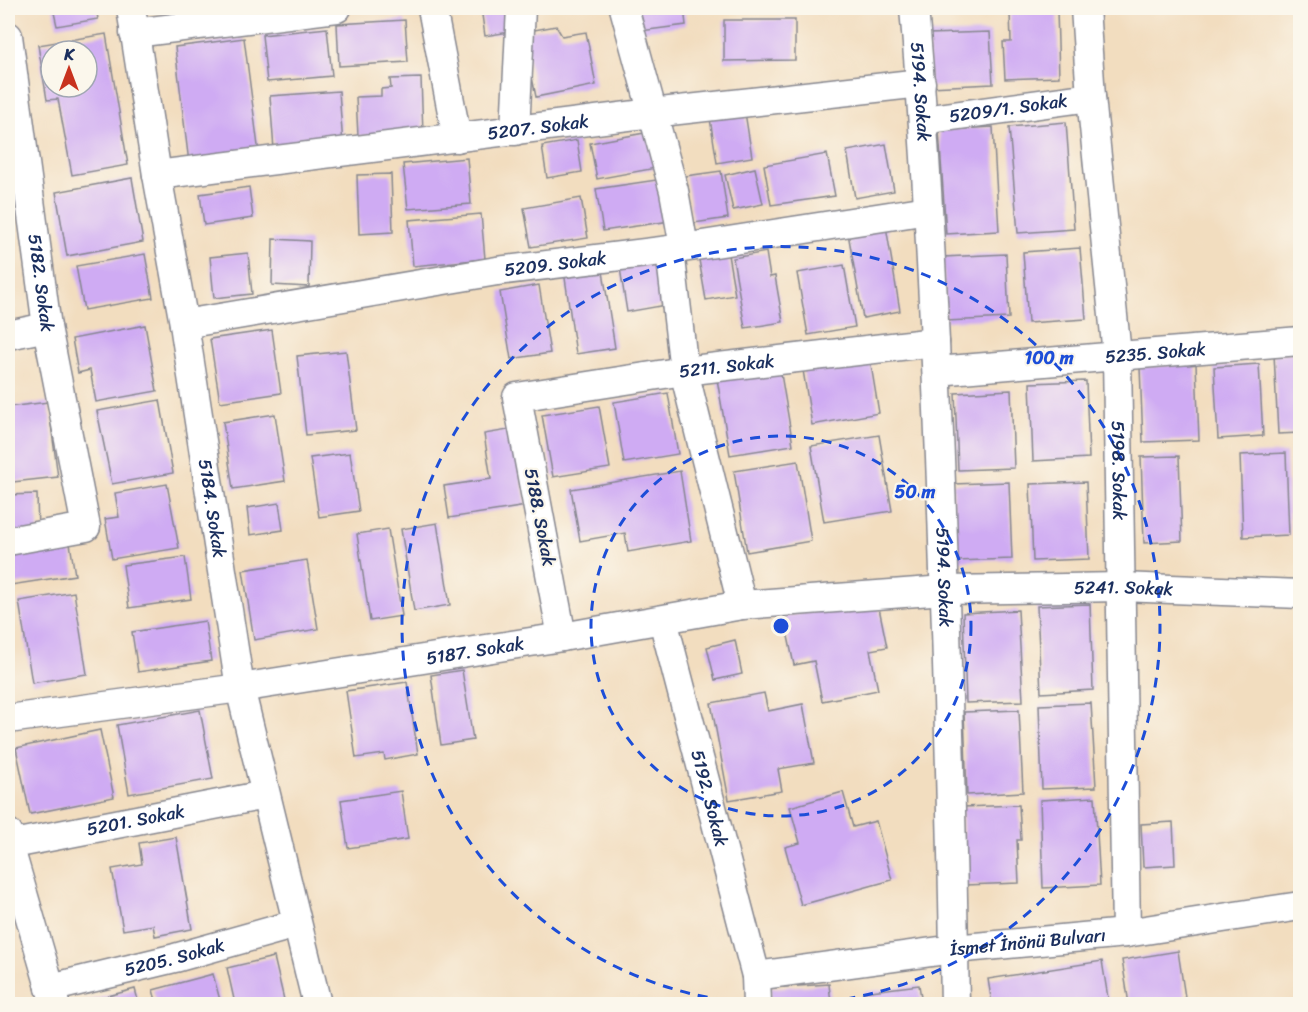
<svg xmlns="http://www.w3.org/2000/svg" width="1308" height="1012" viewBox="0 0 1308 1012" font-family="Sriracha,sans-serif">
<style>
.building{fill:#cfabf3;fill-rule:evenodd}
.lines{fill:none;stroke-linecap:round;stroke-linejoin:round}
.minor-casing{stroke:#86868e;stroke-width:31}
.minor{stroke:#fff;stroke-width:28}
.ring{fill:none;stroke:#1d4ed8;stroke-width:3;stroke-dasharray:10 8}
.labels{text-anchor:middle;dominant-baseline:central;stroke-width:4.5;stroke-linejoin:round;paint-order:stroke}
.street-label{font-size:18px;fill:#1b2f5e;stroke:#fbf7ec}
.centre{fill:#1d4ed8;stroke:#fbf7ec;stroke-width:3}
.ring-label{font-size:18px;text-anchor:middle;font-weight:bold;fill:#1d4ed8;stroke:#fbf7ec;stroke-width:4.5;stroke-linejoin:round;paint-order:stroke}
</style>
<rect width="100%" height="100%" fill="#fbf7ec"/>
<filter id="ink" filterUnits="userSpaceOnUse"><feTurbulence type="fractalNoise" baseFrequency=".0167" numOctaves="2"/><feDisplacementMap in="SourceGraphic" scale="12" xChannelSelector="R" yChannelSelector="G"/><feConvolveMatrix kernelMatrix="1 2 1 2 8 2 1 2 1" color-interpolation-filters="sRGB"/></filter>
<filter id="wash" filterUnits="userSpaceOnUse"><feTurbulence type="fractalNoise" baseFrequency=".008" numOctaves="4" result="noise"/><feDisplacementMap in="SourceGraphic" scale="24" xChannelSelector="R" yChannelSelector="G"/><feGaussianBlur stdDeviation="1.35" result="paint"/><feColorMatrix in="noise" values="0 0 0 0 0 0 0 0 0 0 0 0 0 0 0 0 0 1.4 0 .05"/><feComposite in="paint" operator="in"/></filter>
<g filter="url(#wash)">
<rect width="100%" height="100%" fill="#f2ddbf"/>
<g id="blocks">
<path class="building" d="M53,8H96L98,19L57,26Z
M481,8H513L516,31L485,36Z
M630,8H684L686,25L633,32Z
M1057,10L1059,77L1005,79L1003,42H1011L1010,12Z
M405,20L408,62L339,66L337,24Z
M724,20H795V60L724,61Z
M556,26L562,36L586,32L596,85L536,97L523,32Z
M327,28L332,76L267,82L262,35Z
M990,32L993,84L930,87L928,34Z
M106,34L128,165L72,175L58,99L47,100L38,45ZM51,51H87V87H51Z
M244,38L259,154L189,163L175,47Z
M421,78L423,133L358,136L356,97L381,96V89L391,88L390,79Z
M339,91L343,145L274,150L270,96Z
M744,106L752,157L717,163L709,112Z
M1066,122L1074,229L1018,233L1009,127Z
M993,127L999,231L946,234L939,130Z
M650,132L656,168L597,179L590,143Z
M577,140L582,172L547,178L542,146Z
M886,144L894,191L855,198L847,151Z
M827,154L835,196L771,205L764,165Z
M467,158L471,204L408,209L403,164Z
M755,168L763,204L733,210L725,175Z
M721,171L728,218L694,223L686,176Z
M391,174L393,232L359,234L357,175Z
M132,178L143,242L67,256L56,192Z
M663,179L670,221L603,231L596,189Z
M249,187L253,218L204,225L200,194Z
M581,198L588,238L531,247L524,208Z
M481,214L485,259L413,266L409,220Z
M886,226L900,311L863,318L848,233Z
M273,239L310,241L309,287L272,285Z
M1080,248L1086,319L1028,323L1023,252Z
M727,249L735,295L706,300L698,254Z
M766,252L770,277L775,276L783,322L745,328L733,258Z
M248,253L252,294L214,298L210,257Z
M145,254L153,298L84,310L76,266Z
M1006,254L1009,318L946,321L943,257Z
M665,260L672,304L627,312L620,268Z
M602,265L615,348L576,354L564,271Z
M844,265L855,327L808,335L797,273Z
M539,285L550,353L511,359L500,292Z
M145,325L157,391L96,402L90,370L78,373L72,339Z
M272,330L281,393L220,402L210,339Z
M346,351L356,430L306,435L297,356Z
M1300,352V433L1278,434L1274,354Z
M869,353L879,413L812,425L802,364Z
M1196,364L1199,440L1143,442L1140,367Z
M1259,364L1263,436L1218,439L1214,367Z
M780,368L793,445L730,455L717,379Z
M1086,381L1089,458L1033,461L1030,383Z
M1011,390L1014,468L958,470L955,393Z
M668,393L678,454L624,463L614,402Z
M160,400L173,473L112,484L97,411Z
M48,402L58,477L13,482L8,442V407Z
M599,406L610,468L553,477L542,415Z
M275,414L285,481L233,489L223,422Z
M514,429L526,506L449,518L444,486L491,479L484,434Z
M879,435L892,511L824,522L811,446Z
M350,453L359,511L319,517L310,458Z
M1286,453L1289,535L1243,537L1240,455Z
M1179,456L1182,541L1144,543L1141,457Z
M798,461L811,541L747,552L734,471Z
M680,471L691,541L628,552L625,533L580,541L571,489Z
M1009,482L1012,559L956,561L953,484Z
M1086,482L1089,559L1033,561L1030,484Z
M167,484L179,548L112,559L105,519L119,517L115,493Z
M37,494L38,532H8V495Z
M279,503L283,530L250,535L247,508Z
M437,523L450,605L414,611L401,529Z
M388,529L402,616L370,621L357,534Z
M69,537L75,575L11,585L8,563V546Z
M185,557L191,599L129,608L123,565Z
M307,560L318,629L254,640L243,570Z
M74,592L87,674L32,683L19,601Z
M877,598L887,647L870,650L878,690L822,701L814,661L794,665L784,617Z
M1090,604L1093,690L1041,693L1037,606Z
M1018,610L1023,701L966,703L963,613Z
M205,621L211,661L138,672L132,632Z
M735,640L742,674L715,680L707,647Z
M462,670L473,740L441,745L431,675Z
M407,682L418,754L385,760L384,754L356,758L346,691Z
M764,693L768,711L803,704L814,763L778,769L782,791L729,800L711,703Z
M1091,703L1096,787L1042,789L1039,705Z
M200,710L213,779L129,794L117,725Z
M1019,710L1023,792L967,795L964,712Z
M100,730L114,797L30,814L16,748Z
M401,791L408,839L348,848L341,800Z
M843,792L853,827L876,821L892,880L801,905L785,847L800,843L790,807Z
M1095,797L1100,885L1043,888L1040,800Z
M1019,805L1021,840H1017L1019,883L965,885L962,807Z
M1173,822L1175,865L1143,867L1141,824Z
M176,837L192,929L155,936L153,925L123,930L112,869L142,864L139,843Z
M1178,951L1186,1004H1129L1122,960Z
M274,957L285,1004H235L227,968Z
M1102,961L1109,1004H992L988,979Z
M213,974L221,1004H157L153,990Z
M829,984L831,1004H771L770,988Z
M919,985L922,1004H864L863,992Z
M135,989L139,1004H77Z"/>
</g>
</g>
<g filter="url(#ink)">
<use href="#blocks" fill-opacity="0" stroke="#86868e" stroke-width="1.5"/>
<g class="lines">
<defs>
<g id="minor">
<path id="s1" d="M131,8L157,175L184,324L240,688L317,1004"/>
<path d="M432,8L457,138"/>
<path d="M624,8L674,191L684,247"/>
<path id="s2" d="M914,8C927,157 934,308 940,458C947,640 952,822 955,1004"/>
<path id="s3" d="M1085,8L1091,97L1117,355L1126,933"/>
<path d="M134,33L337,8"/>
<path id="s4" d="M8,36L47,327L86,527L8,541"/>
<path id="s5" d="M923,120L1091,97"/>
<path d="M515,131L521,8"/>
<path id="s6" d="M157,175L652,113L921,83"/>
<path d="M670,250L684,371L742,605"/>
<path id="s7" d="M184,324L497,271L670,250L928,210"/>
<path d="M8,335L47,327"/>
<path id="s8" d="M937,371L1300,341"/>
<path id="s9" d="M663,620L756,976L757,1004"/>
<path id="s10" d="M562,637L517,397L684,371L935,342"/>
<path id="s11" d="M8,719L240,688L562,637L742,605L945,590L1121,587L1300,594"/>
<path d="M8,833L9,845L55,1004"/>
<path id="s12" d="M8,845L265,795"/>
<path id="s13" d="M756,976L954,949L1126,933L1300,906"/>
<path id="s14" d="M50,988L175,958L296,924"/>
</g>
</defs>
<use href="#minor" class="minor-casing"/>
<use href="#minor" class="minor"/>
</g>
</g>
<g class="ring">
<circle cx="781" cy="626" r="190"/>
<path d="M761 1004A379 379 0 1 1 801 1004"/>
</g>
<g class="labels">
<g class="street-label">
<text stroke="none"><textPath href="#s2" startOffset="84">5194. Sokak</textPath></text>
<text stroke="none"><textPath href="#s5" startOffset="86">5209/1. Sokak</textPath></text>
<text stroke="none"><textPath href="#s6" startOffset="384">5207. Sokak</textPath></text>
<text stroke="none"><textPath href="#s7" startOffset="376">5209. Sokak</textPath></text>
<text stroke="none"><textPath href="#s4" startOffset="249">5182. Sokak</textPath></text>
<text stroke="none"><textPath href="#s8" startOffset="219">5235. Sokak</textPath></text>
<text stroke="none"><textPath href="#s10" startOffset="456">5211. Sokak</textPath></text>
<text stroke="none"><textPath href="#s3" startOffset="464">5198. Sokak</textPath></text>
<text stroke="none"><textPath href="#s1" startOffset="507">5184. Sokak</textPath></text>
<text transform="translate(540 517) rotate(79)">5188. Sokak</text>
<text stroke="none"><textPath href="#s2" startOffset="570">5194. Sokak</textPath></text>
<text stroke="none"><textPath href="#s11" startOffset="1125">5241. Sokak</textPath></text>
<text stroke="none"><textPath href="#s11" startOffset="472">5187. Sokak</textPath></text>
<text stroke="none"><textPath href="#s9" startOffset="184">5192. Sokak</textPath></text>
<text stroke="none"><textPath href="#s12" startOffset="130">5201. Sokak</textPath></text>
<text stroke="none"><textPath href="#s13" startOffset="274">İsmet İnönü Bulvarı</textPath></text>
<text stroke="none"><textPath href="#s14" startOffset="128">5205. Sokak</textPath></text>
</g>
</g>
<circle cx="781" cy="626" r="9" class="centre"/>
<g class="ring-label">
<text x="1049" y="364">100 m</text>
<text x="915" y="498">50 m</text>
</g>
<rect width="1308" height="1012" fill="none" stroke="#fbf7ec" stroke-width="30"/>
<g transform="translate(69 69)"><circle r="28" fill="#fbf7ec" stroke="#a1a7b3" stroke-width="1.5"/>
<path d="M0-4.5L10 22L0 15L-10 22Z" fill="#c8321e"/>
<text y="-9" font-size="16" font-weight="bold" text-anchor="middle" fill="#1b2f5e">K</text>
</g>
</svg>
